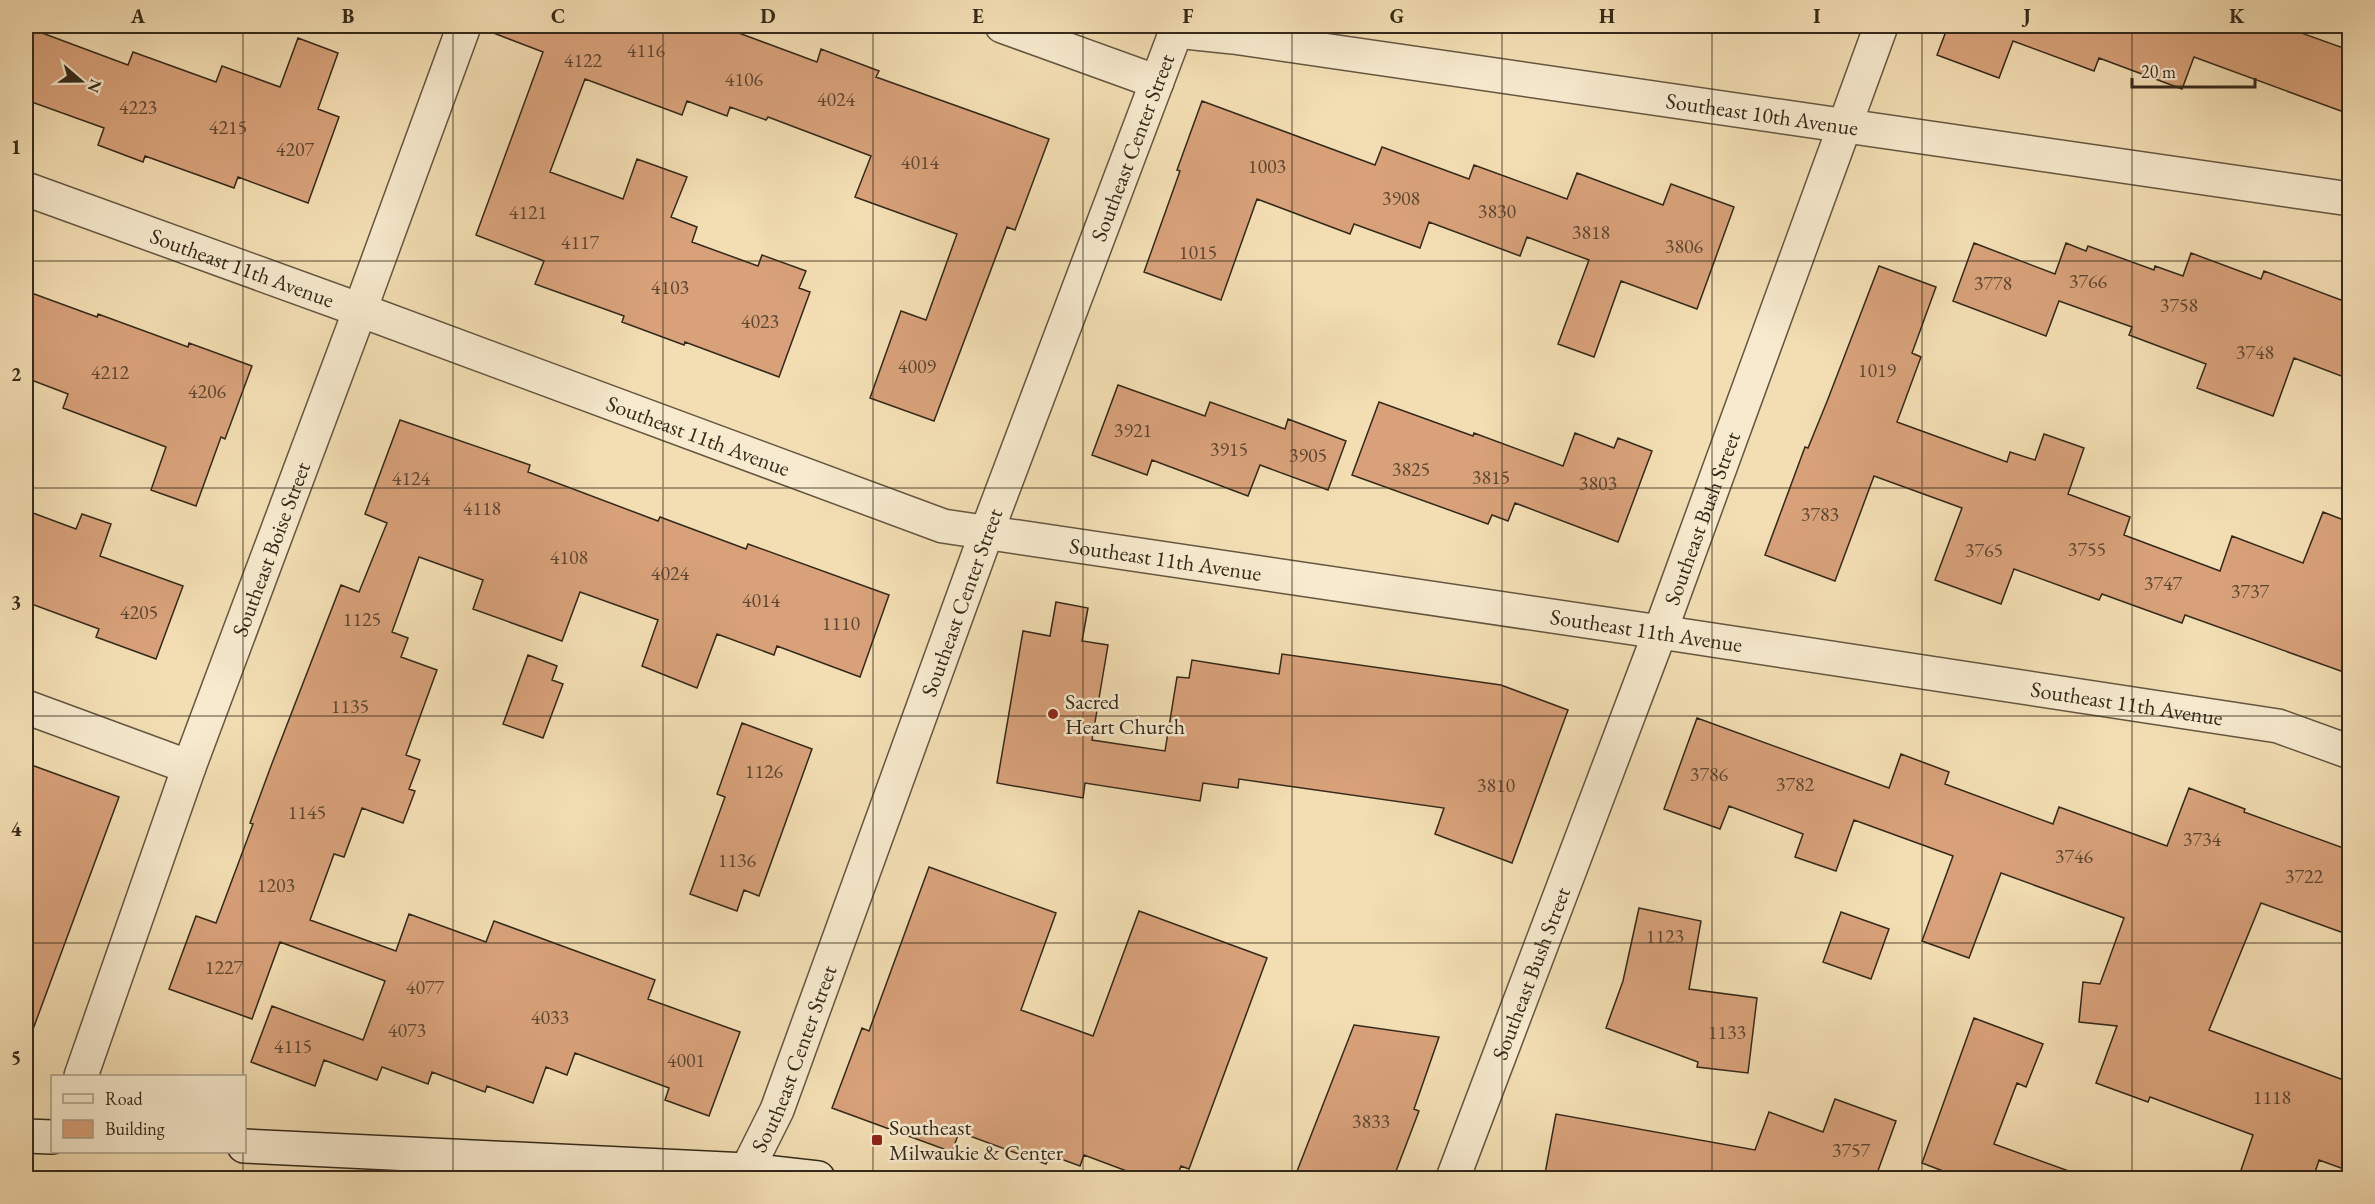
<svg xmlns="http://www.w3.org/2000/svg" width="2375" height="1204" viewBox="0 0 2375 1204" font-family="'EB Garamond',serif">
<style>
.building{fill:#d8a17a;stroke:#34291a;stroke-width:1.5}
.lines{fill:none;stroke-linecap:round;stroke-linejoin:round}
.minor-casing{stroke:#645640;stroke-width:36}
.secondary-casing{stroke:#34291a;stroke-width:36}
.minor{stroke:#f7eace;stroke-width:33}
.secondary{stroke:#f7eace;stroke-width:33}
.grid{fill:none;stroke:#34291a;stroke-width:1.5;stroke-opacity:0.55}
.poi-dot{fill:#8f2418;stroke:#f7eace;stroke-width:2}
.labels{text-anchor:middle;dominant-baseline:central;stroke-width:5;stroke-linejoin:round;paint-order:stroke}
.number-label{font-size:20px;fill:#5d4732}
.street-label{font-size:22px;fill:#34291a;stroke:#f7eace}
.poi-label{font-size:22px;fill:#34291a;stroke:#f7eace;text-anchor:start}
.neatline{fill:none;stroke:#34291a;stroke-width:2}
.grid-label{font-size:20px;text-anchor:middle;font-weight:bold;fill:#34291a}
</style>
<rect width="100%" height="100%" fill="#f3deb3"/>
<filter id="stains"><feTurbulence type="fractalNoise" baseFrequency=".00333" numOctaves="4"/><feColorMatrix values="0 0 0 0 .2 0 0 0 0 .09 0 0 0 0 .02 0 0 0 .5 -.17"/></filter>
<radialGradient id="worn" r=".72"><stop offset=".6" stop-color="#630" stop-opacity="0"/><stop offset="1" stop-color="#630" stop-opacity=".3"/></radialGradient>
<path class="building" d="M483,26H720L817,62L821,49L879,71L876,77L1049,139L1015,230L1007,227L934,421L870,398L901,311L926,320L957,234L855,197L871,156L768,117L766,120L730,107L727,116L687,101L682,115L585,79L550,172L623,199L637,159L687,177L671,217L697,227L692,242L758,266L762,255L806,271L799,288L810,292L779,377L685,342L684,345L622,322L624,316L535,284L544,261L476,235L543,52L483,29Z
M1948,26H2282L2349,50V114L2194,57L2182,89L2099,58L2094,71L2013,41L1999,78L1937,55Z
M26,27L128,65L133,52L216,82L222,66L280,87L298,38L338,53L318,109L339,117L308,203L238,177L234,188L145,156L143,162L98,145L104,128L26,100Z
M1202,101L1375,165L1382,147L1469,179L1474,165L1567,199L1577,173L1663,205L1671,184L1734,207L1697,309L1621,281L1594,357L1558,344L1589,260L1527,237L1520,256L1429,222L1420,248L1354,224L1350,234L1257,199L1221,300L1144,272L1180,171L1177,170Z
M1974,243L2055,274L2066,243L2086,251L2088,246L2154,270L2155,266L2183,276L2191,253L2261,279L2264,271L2349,303V379L2294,358L2273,416L2197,388L2206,364L2129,335L2132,327L2059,301L2046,336L1953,301Z
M1879,266L1936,287L1912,353L1921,357L1897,422L2007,462L2010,452L2035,460L2044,434L2084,448L2068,494L2130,517L2124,535L2220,571L2232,536L2303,563L2323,512L2349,522V674L2185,615L2182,623L2102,594L2099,600L2014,569L2001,604L1935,580L1962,508L1874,476L1835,581L1765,555L1805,447L1808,448L1828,399Z
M26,291L97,317L98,314L188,347L189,343L252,366L225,439L221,437L196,506L151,490L166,447L63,408L68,394L26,378Z
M1118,385L1205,416L1210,402L1285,429L1288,419L1346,441L1328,490L1260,465L1248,496L1152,460L1147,475L1092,455Z
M1379,402L1473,436L1474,433L1563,466L1575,433L1614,448L1618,438L1652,451L1618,542L1515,503L1508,521L1492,515L1488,524L1352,475Z
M400,420L530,465L528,472L658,521L660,517L746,549L748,544L889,595L860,677L777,646L774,655L717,634L697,688L642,666L658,620L580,592L562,641L473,609L483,580L419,557L392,632L408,638L401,657L437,670L406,755L420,760L409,789L415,791L403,823L362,808L344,857L334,854L310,920L396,951L409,914L486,942L494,921L655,980L648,999L740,1032L709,1116L665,1100L669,1088L575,1053L567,1075L546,1067L533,1103L487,1086L485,1092L432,1072L428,1084L382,1067L377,1080L324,1060L315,1086L251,1062L272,1006L363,1040L385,981L280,942L252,1019L169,989L196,916L216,923L253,824L250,823L271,766L341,585L359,592L387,523L365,514Z
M33,513L76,529L82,514L111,524L100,556L183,586L156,659L96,637L99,629L26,602V532Z
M1056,602L1088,608L1082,641L1108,645L1092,740L1165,751L1177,677L1189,678L1192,660L1279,674L1282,654L1501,685L1568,710L1512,863L1435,834L1444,808L1239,779L1238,788L1203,783L1200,801L1085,783L1083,798L997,783L1023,631L1050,636Z
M528,655L557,666L552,680L563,684L543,738L503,724Z
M1697,718L1889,788L1901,754L1949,772L1945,784L2053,824L2059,807L2167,846L2189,788L2245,809L2244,812L2349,850V935L2261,903L2209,1030L2349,1082V1171L2319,1160L2313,1179H2238L2253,1135L2150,1097L2148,1102L2096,1083L2117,1026L2079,1022L2083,982L2100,984L2124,918L2001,873L1969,958L1922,941L1953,856L1854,820L1836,871L1795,857L1803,834L1729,806L1720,829L1664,809Z
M742,723L812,749L759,896L744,890L737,911L690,894L725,797L717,794Z
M26,763L119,797L29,1040L26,1039Z
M929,867L1056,913L1021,1010L1093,1036L1139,911L1267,958L1189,1169L1181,1166L1176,1179H1148L1084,1155L1080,1166L1050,1155L1046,1164L959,1132L952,1152L832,1108L862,1028L869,1031Z
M1639,908L1701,921L1689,989L1757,998L1748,1073L1697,1067L1698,1062L1606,1028L1623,981Z
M1841,912L1889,929L1871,979L1823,962Z
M1974,1018L2043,1044L2026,1087L2017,1083L1994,1144L2077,1174L2076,1179H1964L1922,1163Z
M1354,1025L1439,1037L1414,1109L1419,1111L1393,1179H1294Z
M1835,1099L1896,1121L1875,1179H1544L1556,1114L1755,1150L1769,1112L1823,1132Z"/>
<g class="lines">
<defs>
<g id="minor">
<path d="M1002,26L1157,82"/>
<path id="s1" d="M1176,31L1233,37L2350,199"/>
<path id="s2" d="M26,189L360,310L943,526L1660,632L2278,726L2350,752"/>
<path d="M26,707L189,767"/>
<path id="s3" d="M81,1076L189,767L360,310L464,26"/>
<path id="s4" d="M743,1178L777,1110L986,534L1178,26"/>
<path id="s5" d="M1453,1178L1660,632L1881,26"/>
</g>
<path id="secondary" d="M26,1136L52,1137
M244,1146L747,1170L818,1178"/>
</defs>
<use href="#minor" class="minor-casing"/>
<use href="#secondary" class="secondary-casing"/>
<use href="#minor" class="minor"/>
<use href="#secondary" class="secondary"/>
</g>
<path class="grid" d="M243,26V1076M453,26V1178M663,26V1178M873,26V1178M1083,26V1178M1292,26V1178M1502,26V1178M1712,26V1178M1922,26V1178M2132,26V1178M26,261H2350M26,488H2350M26,716H2350M26,943H2350M243,1152V1178"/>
<g class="poi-dot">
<circle cx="1053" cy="714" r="6"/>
<rect x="871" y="1134" width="12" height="12" rx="3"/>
</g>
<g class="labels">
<g class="number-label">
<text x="646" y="50">4116</text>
<text x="583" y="60">4122</text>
<text x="744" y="79">4106</text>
<text x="836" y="99">4024</text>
<text x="138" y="107">4223</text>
<text x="228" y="127">4215</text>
<text x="295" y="149">4207</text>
<text x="920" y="162">4014</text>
<text x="1267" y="166">1003</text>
<text x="1401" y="198">3908</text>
<text x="1497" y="211">3830</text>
<text x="528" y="212">4121</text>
<text x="1591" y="232">3818</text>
<text x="580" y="242">4117</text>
<text x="1684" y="246">3806</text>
<text x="1198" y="252">1015</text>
<text x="2088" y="281">3766</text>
<text x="1993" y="283">3778</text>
<text x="670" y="287">4103</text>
<text x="2179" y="305">3758</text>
<text x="760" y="321">4023</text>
<text x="2255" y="352">3748</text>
<text x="917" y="366">4009</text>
<text x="1877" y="370">1019</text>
<text x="110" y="372">4212</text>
<text x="207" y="391">4206</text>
<text x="1133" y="430">3921</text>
<text x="1229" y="449">3915</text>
<text x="1308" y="455">3905</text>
<text x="1411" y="469">3825</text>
<text x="1491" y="477">3815</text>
<text x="411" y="478">4124</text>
<text x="1598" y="483">3803</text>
<text x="482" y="508">4118</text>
<text x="1820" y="514">3783</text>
<text x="2087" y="549">3755</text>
<text x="1984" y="550">3765</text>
<text x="569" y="557">4108</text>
<text x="670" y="573">4024</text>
<text x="2163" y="583">3747</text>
<text x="2250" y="591">3737</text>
<text x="761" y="600">4014</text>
<text x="139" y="612">4205</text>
<text x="362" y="619">1125</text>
<text x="841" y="623">1110</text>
<text x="350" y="706">1135</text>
<text x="764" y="771">1126</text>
<text x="1709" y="774">3786</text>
<text x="1795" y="784">3782</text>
<text x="1496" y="785">3810</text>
<text x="307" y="812">1145</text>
<text x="2202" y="839">3734</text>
<text x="2074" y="856">3746</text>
<text x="737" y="860">1136</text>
<text x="2304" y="876">3722</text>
<text x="276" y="885">1203</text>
<text x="1665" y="936">1123</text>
<text x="224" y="967">1227</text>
<text x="425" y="987">4077</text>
<text x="550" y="1017">4033</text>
<text x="407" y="1030">4073</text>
<text x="1727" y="1032">1133</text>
<text x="293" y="1046">4115</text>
<text x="686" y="1060">4001</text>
<text x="2272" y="1097">1118</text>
<text x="1371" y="1121">3833</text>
<text x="1851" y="1150">3757</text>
</g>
<g class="street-label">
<text stroke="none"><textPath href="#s1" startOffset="592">Southeast 10th Avenue</textPath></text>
<text stroke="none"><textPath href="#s4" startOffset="1102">Southeast Center Street</textPath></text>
<text stroke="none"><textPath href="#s2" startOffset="230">Southeast 11th Avenue</textPath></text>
<text stroke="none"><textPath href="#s2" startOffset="716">Southeast 11th Avenue</textPath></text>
<text stroke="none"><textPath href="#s5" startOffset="705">Southeast Bush Street</textPath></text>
<text stroke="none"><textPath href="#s3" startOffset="560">Southeast Boise Street</textPath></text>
<text stroke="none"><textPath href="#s2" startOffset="1202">Southeast 11th Avenue</textPath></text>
<text stroke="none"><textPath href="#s4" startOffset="616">Southeast Center Street</textPath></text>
<text stroke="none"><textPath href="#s2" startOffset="1688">Southeast 11th Avenue</textPath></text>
<text stroke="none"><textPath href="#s2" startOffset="2174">Southeast 11th Avenue</textPath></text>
<text stroke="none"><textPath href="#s5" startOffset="219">Southeast Bush Street</textPath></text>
<text stroke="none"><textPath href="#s4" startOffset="130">Southeast Center Street</textPath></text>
</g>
<g class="poi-label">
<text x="1065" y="701">Sacred<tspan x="1065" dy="25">Heart Church</tspan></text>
<text x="889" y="1127">Southeast<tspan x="889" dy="25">Milwaukie &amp; Center</tspan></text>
</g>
</g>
<rect width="2375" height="1204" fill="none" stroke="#f3deb3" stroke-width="66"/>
<rect x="51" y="1075" width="195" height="78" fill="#f7eace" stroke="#a99d86" stroke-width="1.5"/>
<rect x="63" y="1094" width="30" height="9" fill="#f7eace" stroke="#a99d86" stroke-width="1.5"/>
<text x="105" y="1105" font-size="18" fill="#34291a">Road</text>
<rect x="63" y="1120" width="30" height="18" fill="#d8a17a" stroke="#a99d86" stroke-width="1.5"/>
<text x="105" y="1135" font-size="18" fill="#34291a">Building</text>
<g transform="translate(81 81) rotate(110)" stroke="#f7eace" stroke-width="4.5" paint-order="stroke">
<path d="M0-4.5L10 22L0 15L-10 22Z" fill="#34291a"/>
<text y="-9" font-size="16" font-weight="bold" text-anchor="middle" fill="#34291a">N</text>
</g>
<path d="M2132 78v9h123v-9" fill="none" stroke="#34291a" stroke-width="3"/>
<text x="2141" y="78" font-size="18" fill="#34291a" stroke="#f7eace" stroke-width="4.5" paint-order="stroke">20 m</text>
<rect x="33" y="33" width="2309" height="1138" class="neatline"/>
<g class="grid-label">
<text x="138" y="23">A</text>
<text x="348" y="23">B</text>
<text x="558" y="23">C</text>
<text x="768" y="23">D</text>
<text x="978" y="23">E</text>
<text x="1188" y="23">F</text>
<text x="1397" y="23">G</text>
<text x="1607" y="23">H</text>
<text x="1817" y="23">I</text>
<text x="2027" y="23">J</text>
<text x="2237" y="23">K</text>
<text x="16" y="154">1</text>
<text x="16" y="381">2</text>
<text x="16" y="609">3</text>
<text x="16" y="836">4</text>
<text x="16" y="1064">5</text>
</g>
<rect width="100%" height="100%" filter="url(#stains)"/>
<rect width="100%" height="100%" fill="url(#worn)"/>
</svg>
